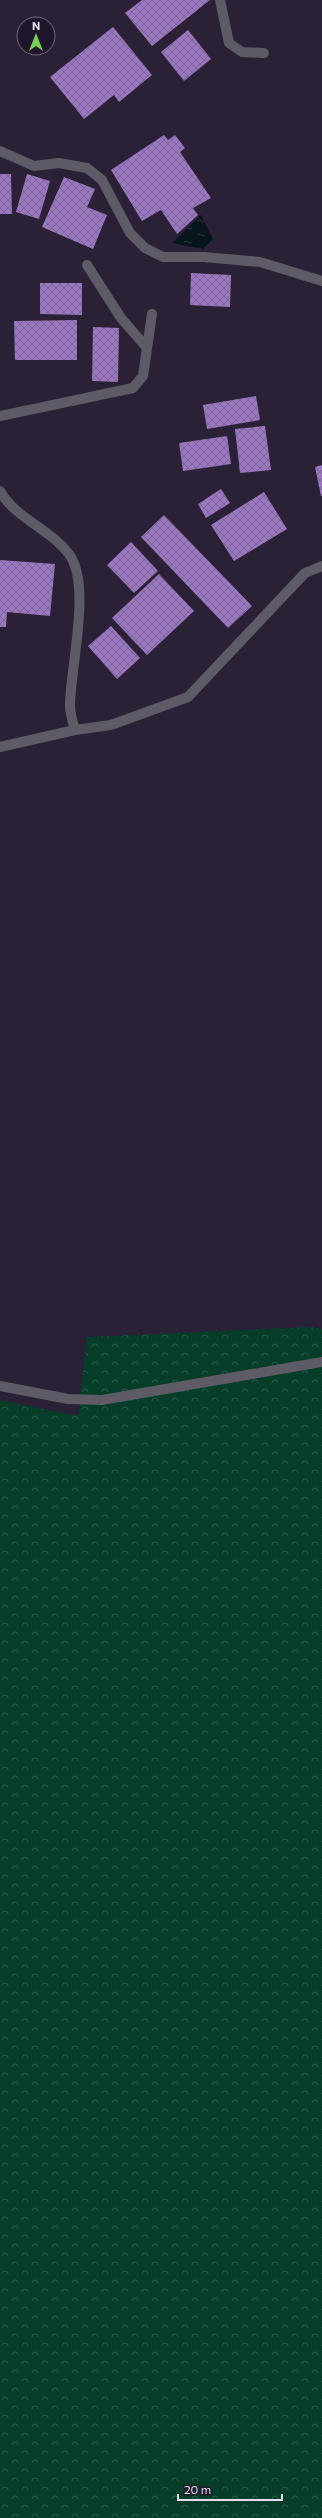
<svg xmlns="http://www.w3.org/2000/svg" width="322" height="2518" viewBox="0 0 322 2518" font-family="Commissioner,sans-serif">
<style>
.forest{fill:url(#forest-crowns)}
.water{fill:url(#water-ripples)}
.building{fill:url(#building-cross-hatch)}
.lines{fill:none;stroke-linecap:round;stroke-linejoin:round}
.lane{stroke:#5e5a66;stroke-width:10}
.street{stroke:#5e5a66;stroke-width:10}
</style>
<defs>
<pattern id="forest-crowns" width="20" height="18" patternUnits="userSpaceOnUse"><rect width="20" height="18" fill="#053d29"/><path d="M2 6a3 3 0 1 1 6 0M12 15a3 3 0 1 1 6 0" fill="none" stroke="#295948"/></pattern>
<pattern id="water-ripples" width="26" height="14" patternUnits="userSpaceOnUse"><rect width="26" height="14" fill="#061519"/><path d="M2 4q2-2 4 0t4 0M15 11q2-2 4 0t4 0" fill="none" stroke="#2a373b"/></pattern>
<pattern id="building-cross-hatch" width="8" height="8" patternUnits="userSpaceOnUse"><rect width="8" height="8" fill="#9c77c1"/><path d="M0 0l8 8M0 8l8-8" fill="none" stroke="#7d6596"/></pattern>
</defs>
<rect width="100%" height="100%" fill="#2b2137"/>
<path class="forest" d="M309,1327L322,1329V2518H0V1400L78,1416L87,1337Z"/>
<path class="water" d="M201,215L213,239L203,249L172,243Z"/>
<path class="building" d="M142,0H210L152,46L125,13Z
M113,27L152,75L119,102L114,95L84,119L50,77Z
M188,30L211,59L184,81L161,52Z
M164,135L168,140L175,135L185,148L180,152L211,198L193,208L198,215L177,234L161,210L142,221L111,170Z
M0,174H11L12,214H0Z
M27,174L50,181L39,219L16,212Z
M64,177L95,189L87,207L107,215L93,249L42,227Z
M191,273L231,275L230,307L190,305Z
M40,283H82V315L40,314Z
M77,320V360H15L14,321Z
M93,327L119,328L118,382L92,381Z
M256,396L260,420L207,429L203,405Z
M265,426L271,470L240,473L235,429Z
M227,436L231,464L183,471L179,443Z
M322,465V496H321L315,467Z
M221,489L230,503L206,518L198,504Z
M264,492L287,529L234,561L211,525Z
M164,515L252,606L228,628L141,537Z
M131,542L158,571L134,593L107,565Z
M0,560L55,564L50,616L7,612L6,627H0Z
M159,574L194,611L147,655L112,618Z
M111,626L140,658L117,679L88,646Z"/>
<g class="lines">
<path class="lane" d="M220,0L229,43L242,52L264,53
M87,265L121,318L147,348
M0,416L133,388L143,376L152,314"/>
<path class="street" d="M0,151L34,166L59,163L87,168L102,180L130,233L145,248L163,257H204L260,262L322,281
M0,491C15,518 50,529 69,554C92,585 70,668 70,706C70,714 73,723 75,730L111,725L188,697L305,573L322,566
M0,747L75,730
M0,1386L68,1399L102,1400L322,1362"/>
</g>
<g transform="translate(36 36)"><circle r="19" fill="#21172d" stroke="#6f677a"/>
<path d="M0-3L7 15L0 10L-7 15Z" fill="#76d25a"/>
<text y="-6" font-size="11" font-weight="bold" text-anchor="middle" fill="#e4deed">N</text>
</g>
<path d="M178 2494v6h104v-6" fill="none" stroke="#e4deed" stroke-width="2"/>
<text x="184" y="2494" font-size="12" fill="#e4deed" stroke="#21172d" stroke-width="3" paint-order="stroke">20 m</text>
</svg>
